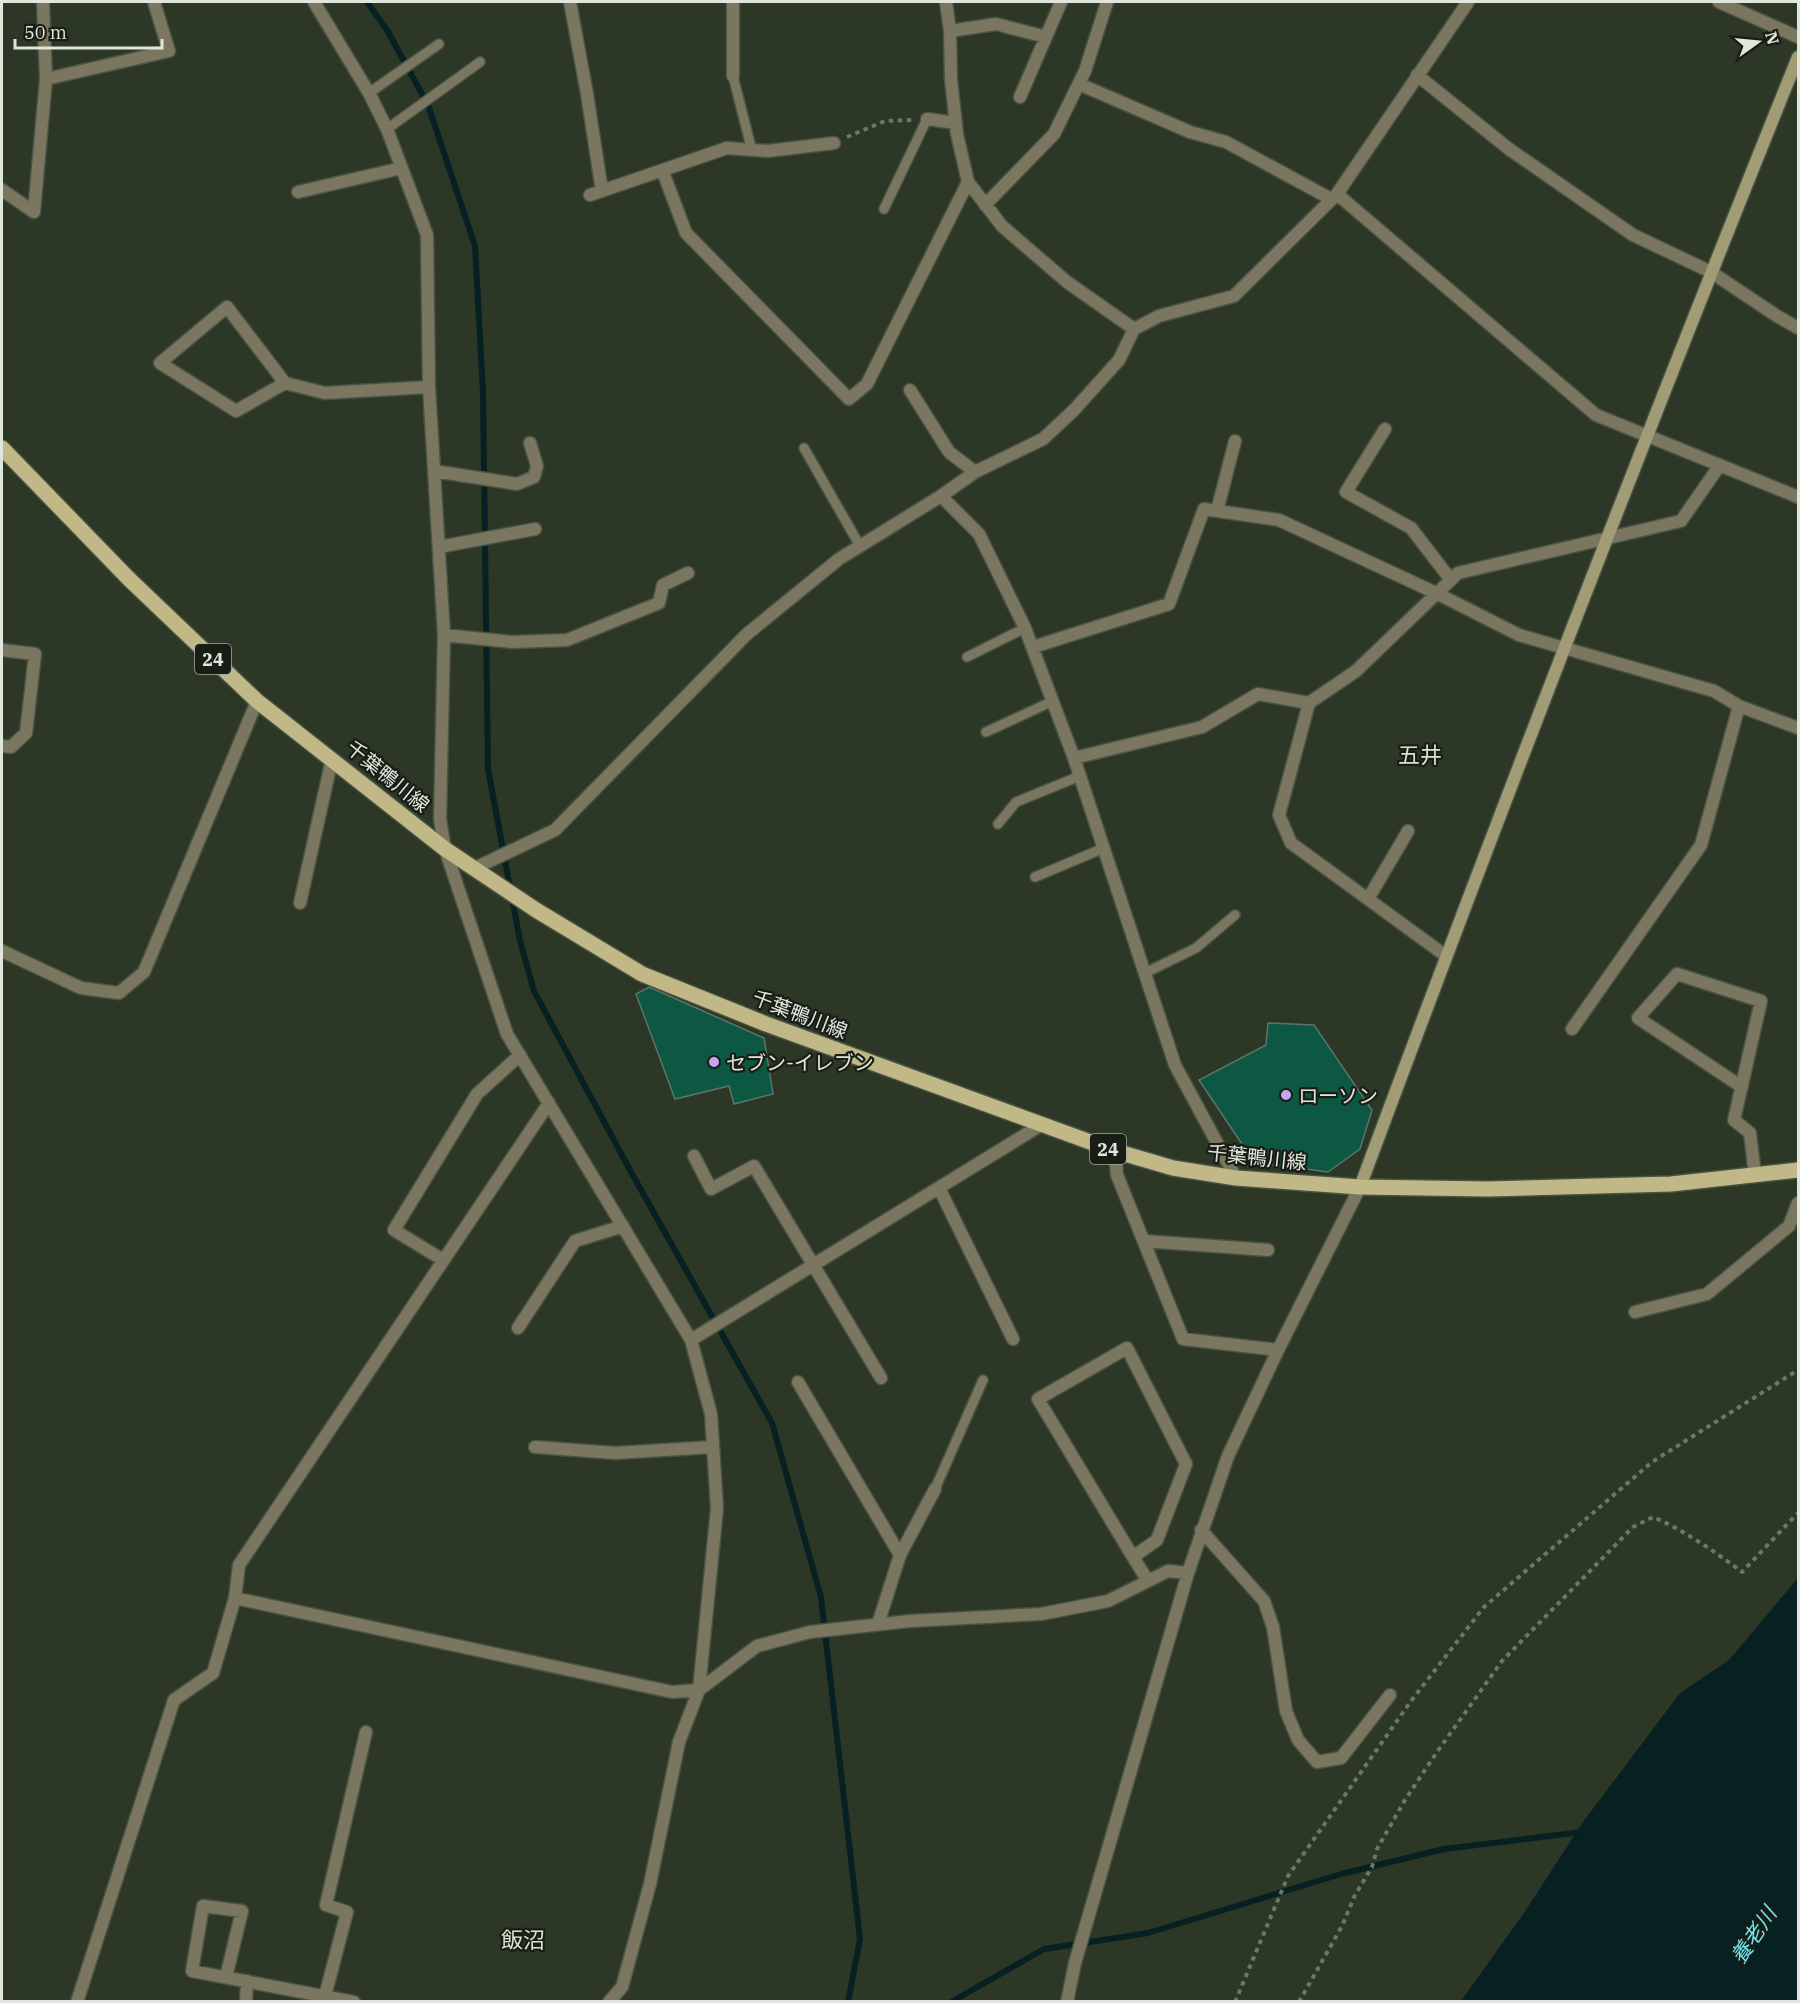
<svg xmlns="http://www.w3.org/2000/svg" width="1800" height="2003" viewBox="0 0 1800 2003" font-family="'IBM Plex Serif','Noto Sans JP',serif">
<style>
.water{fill:#072123}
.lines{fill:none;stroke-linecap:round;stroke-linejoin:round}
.stream{stroke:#072123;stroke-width:6}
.building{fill:#0d5842;stroke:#5c746a;stroke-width:1.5}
.lane-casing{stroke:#495343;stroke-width:12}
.street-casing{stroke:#495343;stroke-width:15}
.secondary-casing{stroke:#495343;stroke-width:15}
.primary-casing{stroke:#495343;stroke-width:18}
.path{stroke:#6d7667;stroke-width:4;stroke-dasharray:4.5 4.5;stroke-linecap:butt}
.lane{stroke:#7a765f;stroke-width:9}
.street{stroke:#7a765f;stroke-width:12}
.secondary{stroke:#a29c76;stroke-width:12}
.primary{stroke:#c1b887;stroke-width:15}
.poi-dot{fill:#c8a5ee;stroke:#181d15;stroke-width:2}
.labels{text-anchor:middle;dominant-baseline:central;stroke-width:4.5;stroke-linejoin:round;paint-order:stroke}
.shield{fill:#181d15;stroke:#a4aaa0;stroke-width:1.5}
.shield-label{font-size:18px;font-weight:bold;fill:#e0e6dc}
.street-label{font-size:20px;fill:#e0e6dc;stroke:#181d15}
.poi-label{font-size:20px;fill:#e0e6dc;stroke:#181d15;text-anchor:start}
.water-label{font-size:21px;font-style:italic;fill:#6fe6f0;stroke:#181d15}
.quarter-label{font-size:22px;fill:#d5e3cd;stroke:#181d15}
</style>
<rect width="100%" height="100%" fill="#2c3726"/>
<path class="water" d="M1798,1578V2001H1461L1524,1913L1583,1822L1680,1693L1729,1660Z"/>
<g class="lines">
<path class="stream" d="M367,2L387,30L428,105L475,246L483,392L488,769L520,941L534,991L631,1172L772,1423L821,1597L860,1939L848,2002
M951,2002L1044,1949L1148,1933L1341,1874L1444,1849L1582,1832"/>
</g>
<path class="building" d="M649,987L764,1038L773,1094L734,1104L729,1086L675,1099L636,994Z
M1268,1023L1314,1025L1372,1110L1360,1149L1328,1172L1254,1162L1199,1080L1266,1045Z"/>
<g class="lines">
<defs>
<path id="lane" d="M733,76L752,151
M369,93L439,44
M387,129L480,62
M884,209L927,119
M804,448L860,546
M967,657L1025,628
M986,732L1053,701
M998,824L1016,802L1080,776
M1035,877L1104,848
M1145,973L1196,948L1235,915
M935,1489L983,1380"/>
<path id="street" d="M314,2L369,93L387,129L427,235L429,387L444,635L440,819L445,849L507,1034L691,1340L711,1414L717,1508L699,1690L679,1742L650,1884L622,1987L609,2002
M570,2L587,94L602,191
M946,2L950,31L951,80L957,134L968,182L1002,226L1067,282L1134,329
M1719,2L1798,37
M950,31L996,24L1046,37
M1417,75L1509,149L1633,235L1711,272L1777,316L1798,328
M733,76V2
M46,79L169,51L154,2
M1079,84L1190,132L1226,142L1331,199
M1020,97L1061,2
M927,119L956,123
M663,172L686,233L849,399L867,384L968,182
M2,190L34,212L46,79L43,2
M298,192L402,168
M1337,194L1596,415L1798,497
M590,195L727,148L768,151L834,143
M985,205L1054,134L1085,71L1107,2
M285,383L227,307L160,363L236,411L285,383L325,393L429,387
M910,390L949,452L975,472
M1385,429L1346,492L1411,528L1451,580
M434,471L517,484L534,477L537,466L530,443
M941,496L979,534L1025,628L1074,758L1175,1065L1236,1178
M1217,511L1235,441
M439,547L535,529
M444,635L512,642L567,640L659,603L663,585L688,573
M1033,647L1169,604L1204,509L1279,520L1436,593L1519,635L1714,691L1739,706L1798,728
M2,650L35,654L26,733L11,747L2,746
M1309,703L1279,815L1291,843L1446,956
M1074,758L1202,727L1258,694L1309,703L1356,671L1458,573L1681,521L1720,465
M475,868L555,830L747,634L839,559L941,496L975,472L1043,439L1074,410L1119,360L1134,329L1159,316L1234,296L1337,194L1468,2
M1368,899L1408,831
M300,903L332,759
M2,951L81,988L119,993L144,972L257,701
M1572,1029L1701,845L1739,706
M1742,1087L1638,1018L1677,974L1761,1001L1734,1120L1750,1133L1755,1175
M1115,1151L1117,1175L1183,1339L1278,1350
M694,1156L711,1189L754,1166L881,1378
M939,1188L1013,1339
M1144,1241L1268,1250
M443,1260L394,1230L477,1094L520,1055
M1635,1312L1707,1294L1789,1226L1798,1203
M518,1328L575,1241L623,1226
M691,1340L1041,1125
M798,1382L900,1555
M535,1447L615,1453L713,1447
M1201,1530L1264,1601L1273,1627L1286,1711L1298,1740L1317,1762L1341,1758L1390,1695
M1133,1557L1157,1540L1186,1464L1127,1348L1038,1399L1133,1557L1148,1581
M235,1598L672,1692L699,1690L757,1646L810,1632L910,1621L1041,1614L1108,1601L1168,1571L1188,1573
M878,1624L900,1555L935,1489
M226,1977L242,1911L203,1906L192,1971L354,2002
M325,1996L347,1912L326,1905L366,1732
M77,2002L174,1700L213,1673L235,1598L239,1565L549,1103
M246,2002L247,1981
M1067,2002L1075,1963L1188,1573L1228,1456L1278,1350L1360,1187"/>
<path id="secondary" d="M1360,1187C1501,808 1647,431 1798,57"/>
<path id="primary" d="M2,448L129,579L257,701L445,849L536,910L642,974L766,1024L1115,1151L1173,1168L1236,1178L1360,1187L1488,1189L1671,1184L1798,1170"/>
</defs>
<use href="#lane" class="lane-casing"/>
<use href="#street" class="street-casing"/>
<use href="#secondary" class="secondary-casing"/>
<use href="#primary" class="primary-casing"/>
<path class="path" d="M847,137L885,121L912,120
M1235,2002L1288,1876L1411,1701L1484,1607L1652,1462L1798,1370
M1299,2002L1342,1926L1355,1895L1372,1867L1377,1849L1405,1800L1437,1752L1502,1661L1633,1527L1653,1517C1682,1529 1717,1553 1742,1572L1798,1513"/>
<use href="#lane" class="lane"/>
<use href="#street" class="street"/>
<use href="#secondary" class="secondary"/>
<use href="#primary" class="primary"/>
</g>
<g class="poi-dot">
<circle cx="714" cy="1062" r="6"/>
<circle cx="1286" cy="1095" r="6"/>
</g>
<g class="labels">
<g class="shield">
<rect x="195" y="644" width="36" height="30" rx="4.5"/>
<rect x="1090" y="1134" width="36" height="30" rx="4.5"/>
</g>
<g class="shield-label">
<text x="213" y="659">24</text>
<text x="1108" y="1149">24</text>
</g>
<g class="street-label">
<text transform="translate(388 776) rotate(39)">千葉鴨川線</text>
<text transform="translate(800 1014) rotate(21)">千葉鴨川線</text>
<text transform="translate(1257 1157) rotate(6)">千葉鴨川線</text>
</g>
<g class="poi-label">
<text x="726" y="1062">セブン-イレブン</text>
<text x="1298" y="1095">ローソン</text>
</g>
<g class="water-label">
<text transform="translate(1753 1935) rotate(-56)">養老川</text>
</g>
<g class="quarter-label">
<text x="1420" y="754">五井</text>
<text x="523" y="1939">飯沼</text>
</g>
</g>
<rect width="1800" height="2003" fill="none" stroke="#e0e6dc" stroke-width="6"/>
<g transform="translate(1758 42) rotate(75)" stroke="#181d15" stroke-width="4.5" paint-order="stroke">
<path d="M0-4.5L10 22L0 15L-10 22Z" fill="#e0e6dc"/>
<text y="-9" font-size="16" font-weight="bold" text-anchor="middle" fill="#e0e6dc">N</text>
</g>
<path d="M15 39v9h147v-9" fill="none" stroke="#e0e6dc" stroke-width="3"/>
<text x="24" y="39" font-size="18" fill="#e0e6dc" stroke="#181d15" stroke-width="4.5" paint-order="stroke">50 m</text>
</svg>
